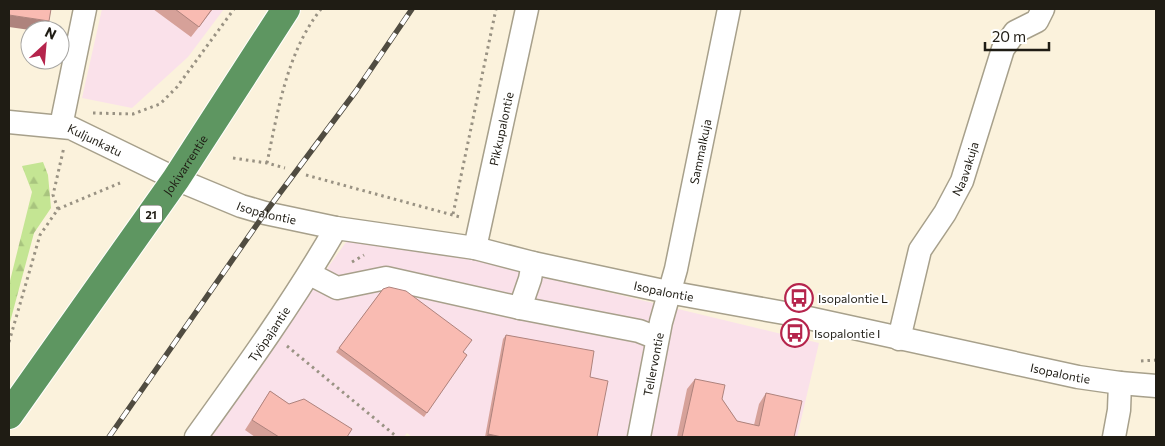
<svg xmlns="http://www.w3.org/2000/svg" width="1165" height="446" viewBox="0 0 1165 446" font-family="Commissioner,sans-serif">
<style>
.commercial{fill:#fae1ea}
.forest{fill:url(#forest-firs)}
.lines{fill:none;stroke-linecap:round;stroke-linejoin:round}
.minor-casing{stroke:#a7a08b;stroke-width:25}
.highway-casing{stroke:#fff;stroke-width:30}
.path{stroke:#999283;stroke-width:3;stroke-dasharray:2.5 4;stroke-linecap:butt}
.minor{stroke:#fff;stroke-width:22}
.highway{stroke:#5e9661;stroke-width:28}
.rail-casing{stroke:#504c41;stroke-width:5.5}
.rail{stroke:#fff;stroke-width:4;stroke-dasharray:11;stroke-linecap:butt}
.wall{fill:#d6a199}
.shaded-wall{fill:#ae837d}
.building{fill:#f9bbb2;stroke:#ae837d}
.labels{text-anchor:middle;dominant-baseline:central;stroke-width:4;stroke-linejoin:round;paint-order:stroke}
.shield{fill:#fff;stroke:#62605a;stroke-width:1}
.shield-label{font-size:11px;font-weight:bold;fill:#1f1c14}
.street-label{font-size:12px;fill:#1f1c14;stroke:#fff}
.poi-label{font-size:12px;fill:#1f1c14;stroke:#fff;text-anchor:start}
</style>
<defs>
<pattern id="forest-firs" width="22" height="20" patternUnits="userSpaceOnUse" patternTransform="scale(1.25)"><rect width="22" height="20" fill="#c4e593"/><path d="M5 1l3.5 6h-7zM16 11l3.5 6h-7z" fill="#a8c47e"/></pattern>
</defs>
<rect width="100%" height="100%" fill="#fbf2dc"/>
<path class="commercial" d="M102,9H224L188,57L132,108L82,98Z
M354,231L819,343L797,437H412L407,433L404,437H206Z"/>
<path class="forest" d="M43,162L48,175L51,208L34,233L9,326V285L32,192L22,166Z"/>
<g class="lines">
<defs>
<g id="minor">
<path id="s1" d="M9,122L71,128L176,179L241,206L265,213L336,228L475,248L533,263L668,292L790,314L1078,377L1120,383L1156,386"/>
<path d="M61,126L85,9"/>
<path id="s2" d="M475,248L527,9"/>
<path d="M310,274L337,288L386,278L520,308L639,331L657,338"/>
<path d="M520,308L530,279L533,263"/>
<path id="s3" d="M899,339L920,250L945,213L962,181L1003,49L1015,32L1037,21L1043,9"/>
<path id="s4" d="M196,437C245,369 294,301 336,228"/>
<path id="s5" d="M639,437L661,322L676,269L729,9"/>
<path d="M1114,437L1119,410L1120,383"/>
</g>
<g id="highway">
<path id="s6" d="M9,415L176,179L286,9"/>
</g>
</defs>
<use href="#minor" class="minor-casing"/>
<use href="#highway" class="highway-casing"/>
<path class="path" d="M93,113L133,114L160,104L177,87L234,9
M233,158L267,163L285,168
M267,163C278,110 287,52 321,9
M306,175L460,217
M58,209L53,195L64,147
M58,209L120,183
M453,214L496,9
M352,262L364,255
M9,342L40,235L58,209
M287,346L397,437
M1141,361L1156,360"/>
<use href="#minor" class="minor"/>
<use href="#highway" class="highway"/>
<defs>
<path id="rail" d="M109,437L265,213L356,91L412,9"/>
</defs>
<use href="#rail" class="rail-casing"/>
<use href="#rail" class="rail"/>
</g>
<path class="wall" d="M153,9H213L191,37Z
M383,289L467,355L424,417L336,352Z
M506,335L590,377L597,437H485L503,339Z
M695,379L722,399L737,421L754,425L759,404L766,393L794,437H677L687,389Z
M270,391L289,404L347,437H255L245,430Z"/>
<path class="shaded-wall" d="M9,15L49,21L43,30H30L9,27Z
M488,434L502,437H486Z"/>
<path class="building" d="M9,9H51L49,21L9,15Z
M175,9H212L199,27Z
M389,287L406,291L472,340L463,352L467,355L427,413L339,348L383,289Z
M506,335L594,351L590,377L608,381L597,437H502L488,434Z
M695,379L725,385L722,399L737,421L759,426L766,393L802,401L794,437H682Z
M270,391L289,404L304,399L352,429L347,437H279L252,420Z"/>
<defs>
<symbol id="bus-ring" viewBox="-11 -11 22 22"><circle r="9.5" fill="#fff" stroke="#b5244c" stroke-width="1.5"/><path d="M-5-6H5V4H4V6H2V4H-2V6H-4V4H-5ZM-3.5-4V0h7V-4ZM-3.5 1.2v1.5H-2V1.2ZM2 1.2v1.5H3.5V1.2Z" fill="#b5244c"/></symbol>
</defs>
<g fill-rule="evenodd">
<use href="#bus-ring" x="783" y="282" width="32" height="32"/>
<use href="#bus-ring" x="779" y="317" width="32" height="32"/>
</g>
<g class="labels">
<rect class="shield" x="140" y="205.5" width="22" height="17" rx="4"/>
<g class="shield-label">
<text x="151" y="214">21</text>
</g>
<g class="street-label">
<text stroke="none"><textPath href="#s2" startOffset="122">Pikkupalontie</textPath></text>
<text stroke="none"><textPath href="#s1" startOffset="89">Kuljunkatu</textPath></text>
<text stroke="none"><textPath href="#s5" startOffset="292">Sammalkuja</textPath></text>
<text stroke="none"><textPath href="#s6" startOffset="306">Jokivarrentie</textPath></text>
<text stroke="none"><textPath href="#s3" startOffset="185">Naavakuja</textPath></text>
<text stroke="none"><textPath href="#s1" startOffset="276">Isopalontie</textPath></text>
<text stroke="none"><textPath href="#s1" startOffset="681">Isopalontie</textPath></text>
<text stroke="none"><textPath href="#s4" startOffset="126">Työpajantie</textPath></text>
<text stroke="none"><textPath href="#s5" startOffset="74">Tellervontie</textPath></text>
<text stroke="none"><textPath href="#s1" startOffset="1086">Isopalontie</textPath></text>
</g>
<g class="poi-label">
<text x="818" y="298">Isopalontie L</text>
<text x="814" y="333">Isopalontie I</text>
</g>
</g>
<rect width="1165" height="446" fill="none" stroke="#1f1c14" stroke-width="20"/>
<g transform="translate(45 45) rotate(26)"><circle r="24" fill="#ffffff" stroke="#a5a4a1"/>
<path d="M0-4L9 19L0 12L-9 19Z" fill="#b5244c"/>
<text y="-8" font-size="14" font-weight="bold" text-anchor="middle" fill="#1f1c14">N</text>
</g>
<path d="M985 42v8h64v-8" fill="none" stroke="#1f1c14" stroke-width="2.5"/>
<text x="992" y="42" font-size="15" fill="#1f1c14" stroke="#ffffff" stroke-width="4" paint-order="stroke">20 m</text>
</svg>
